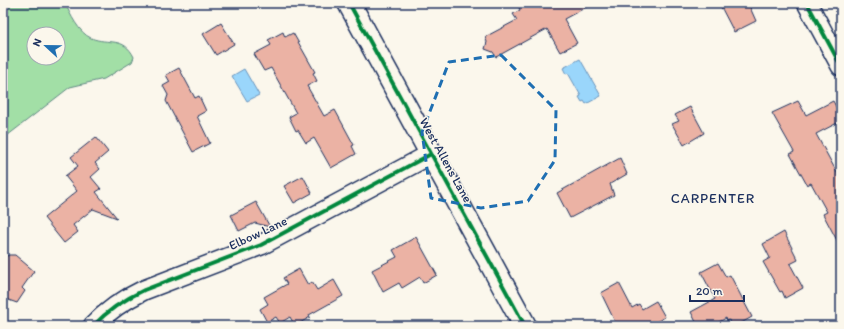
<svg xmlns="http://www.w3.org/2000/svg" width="844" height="329" viewBox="0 0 844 329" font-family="Itim,sans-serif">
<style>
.green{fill:#a2dfa6;stroke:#5e8782;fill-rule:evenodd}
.water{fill:#9ad6fb;stroke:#6793bc}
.building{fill:#ebb2a4;stroke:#1b2f5e}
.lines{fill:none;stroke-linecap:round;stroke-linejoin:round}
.minor-casing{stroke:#1b2f5e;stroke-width:22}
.tertiary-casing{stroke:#1b2f5e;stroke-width:25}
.minor{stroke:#fbf7ec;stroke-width:19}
.tertiary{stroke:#fbf7ec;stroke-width:22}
.cycleway-casing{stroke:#fbf7ec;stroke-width:6}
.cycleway{stroke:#00873e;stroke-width:4}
.marked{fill:none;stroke:#1f6fb2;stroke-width:3;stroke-dasharray:8 5;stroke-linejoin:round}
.labels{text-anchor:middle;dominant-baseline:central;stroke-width:3;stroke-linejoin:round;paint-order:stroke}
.street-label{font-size:13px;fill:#1b2f5e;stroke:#fbf7ec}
.neighbourhood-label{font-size:14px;letter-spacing:1px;fill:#1b2f5e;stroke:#fbf7ec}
</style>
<rect width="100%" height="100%" fill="#fbf7ec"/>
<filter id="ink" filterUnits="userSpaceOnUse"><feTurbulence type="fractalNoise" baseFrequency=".025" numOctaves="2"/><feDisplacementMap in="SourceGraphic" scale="8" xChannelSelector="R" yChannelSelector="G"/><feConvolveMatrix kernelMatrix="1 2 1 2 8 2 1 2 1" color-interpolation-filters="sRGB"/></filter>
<g filter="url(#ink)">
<path class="green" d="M3,3H65C70,14 79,33 91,38C108,45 124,36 134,57L132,62L104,79L70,87L3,139ZM34,34H58V58H34Z"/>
<path class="water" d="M580,59L601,96L586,104L584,101L582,102L579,97L581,96L568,73L566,74L563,68Z
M244,69L259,95L247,101L232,76Z"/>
<path class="building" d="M517,3H537L540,8L550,3H594L564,19L577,43L560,52L547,29L496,57L493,52L485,49L487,42L485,37L517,20L513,14L520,10Z
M719,3H748L756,21L734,32Z
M221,23L234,44L216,55L203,34Z
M283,32L285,37L293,33L315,72L313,73L317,81L307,86L324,116L335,110L354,145L352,146L356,154L331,168L314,138L306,143L298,130L296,131L289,117L296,113L271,68L264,71L254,54L271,45L268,40Z
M179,68L195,98L199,96L206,111L197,116L210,143L193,152L166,101L168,95L163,86L170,82L166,75Z
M798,101L806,115L833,101L841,116V121L816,134L841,180V248L823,214L827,212L811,183L807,185L790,154L794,152L772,113Z
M690,107L704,133L684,145L672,124L679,121L675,115Z
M96,137L108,152L95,163L100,169L91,177L101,189L96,192L117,218L93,209L73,225L78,232L64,243L44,218L77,191L65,176L78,166L71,157Z
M620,158L627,174L610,184L614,195L570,218L557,193Z
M303,176L312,193L294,203L284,186Z
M256,202L270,227L255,223L239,231L231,215Z
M784,232L798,260L790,264L803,288L785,298L782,291L780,292L763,262L770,258L763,244Z
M416,237L437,275L423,283L420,277L402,288L399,283L383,292L372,270L397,257L393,250Z
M9,255H15L34,271L22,288L25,291L17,303L3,298V258Z
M718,263L726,277L730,275L752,317L736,326H732L729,320L727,321L726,318L712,326H698L691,312L715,299L701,272Z
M299,269L308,285L312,282L317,290L334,280L343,296L309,315L310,317L295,326L290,317L280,323L276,317L267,322L260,309L268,304L264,297L287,284L283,278Z
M619,283L632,308L639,304L642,309L656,301L665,317L649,326H617L601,293Z"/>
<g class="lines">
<defs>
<path id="minor" d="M807,3L841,66
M93,326C108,310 125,299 144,290L261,245L431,154"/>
<path id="tertiary" d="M349,3L525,326"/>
</defs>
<use href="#minor" class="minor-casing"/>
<use href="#tertiary" class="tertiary-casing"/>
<use href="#minor" class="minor"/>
<use href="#tertiary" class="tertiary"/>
<defs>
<path id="cycleway" d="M349,3L525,326
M807,3L841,66
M93,326C108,310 125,299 144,290L261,245L431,154"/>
</defs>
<use href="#cycleway" class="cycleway-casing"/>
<use href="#cycleway" class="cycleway"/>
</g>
</g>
<path class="marked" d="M501,55L556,110L555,160L528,201L481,208L431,198L422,132L449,62Z"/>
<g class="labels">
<g class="street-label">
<text transform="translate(446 160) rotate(61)">West Allens Lane</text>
<text transform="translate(258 233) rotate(-25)">Elbow Lane</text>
</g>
<g class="neighbourhood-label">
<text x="713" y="198">CARPENTER</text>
</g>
</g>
<rect width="844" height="329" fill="none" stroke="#fbf7ec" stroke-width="16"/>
<rect x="8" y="8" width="828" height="313" fill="none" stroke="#1b2f5e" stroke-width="1.5" filter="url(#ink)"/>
<g transform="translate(46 46) rotate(292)"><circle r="19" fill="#fbf7ec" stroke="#a1a7b3"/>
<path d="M0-3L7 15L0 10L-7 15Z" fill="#1f6fb2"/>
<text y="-6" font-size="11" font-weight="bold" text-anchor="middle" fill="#1b2f5e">N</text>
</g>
<path d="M690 295v6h54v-6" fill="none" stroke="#1b2f5e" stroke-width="2"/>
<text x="696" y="295" font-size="12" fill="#1b2f5e" stroke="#fbf7ec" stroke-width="3" paint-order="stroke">20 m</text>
</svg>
